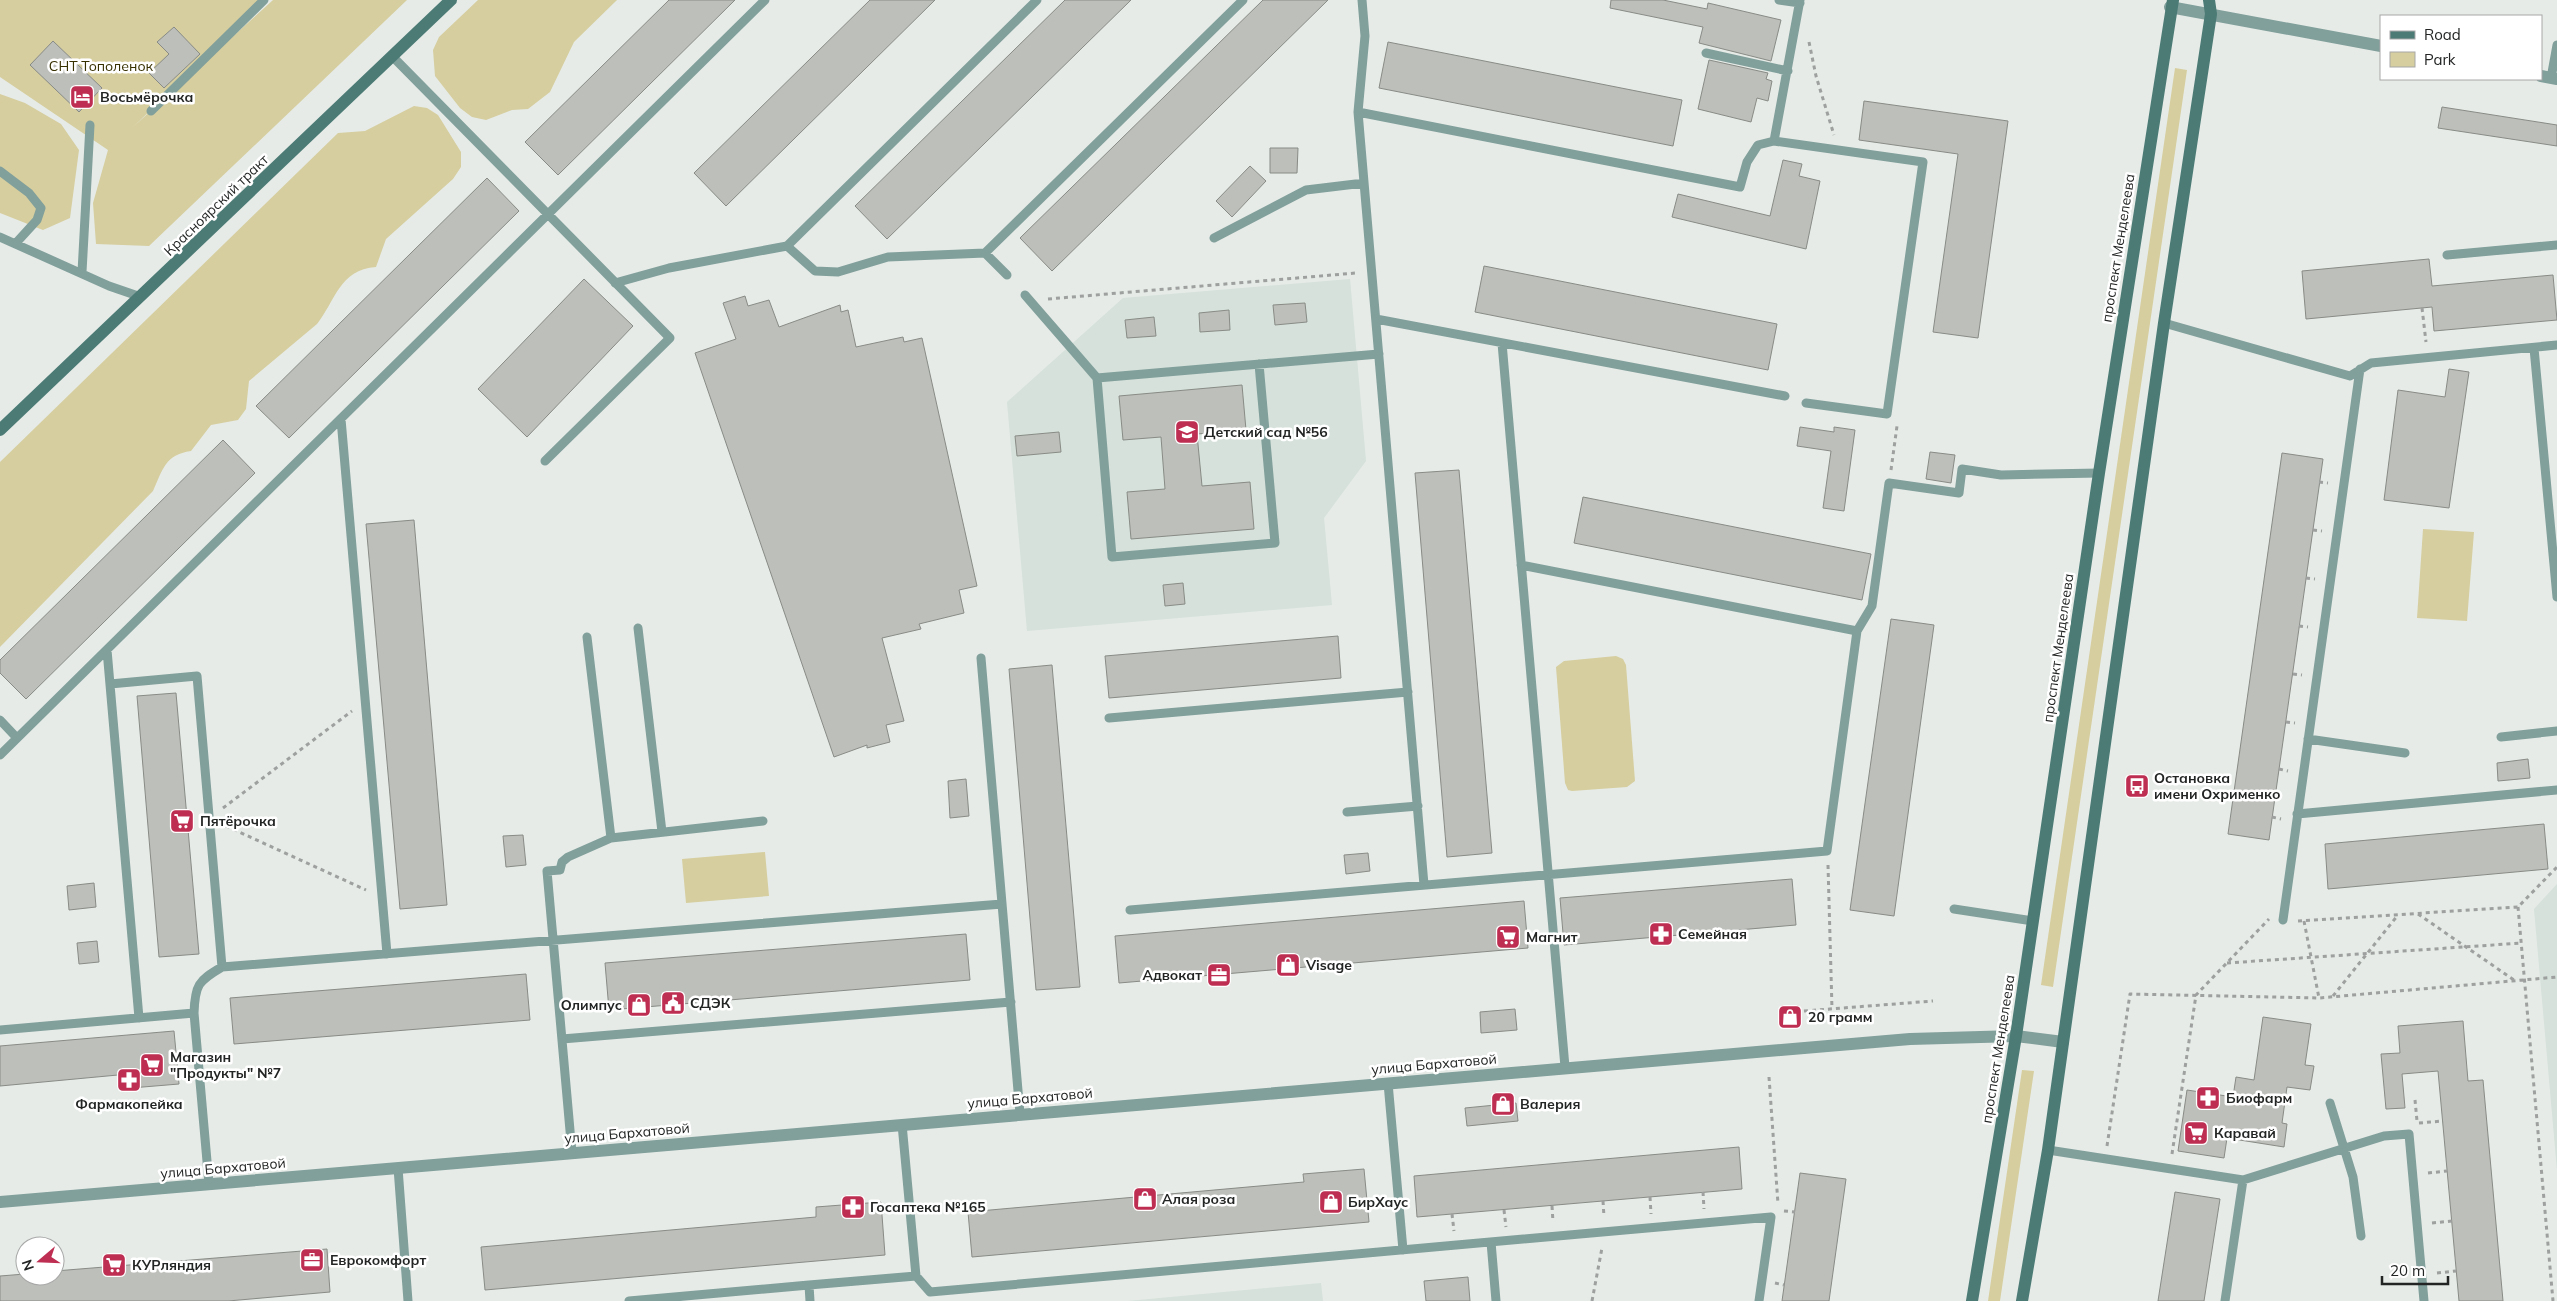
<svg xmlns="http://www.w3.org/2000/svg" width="2557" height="1301" viewBox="0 0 2557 1301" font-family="Mulish,sans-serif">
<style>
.built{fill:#d5e1da}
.green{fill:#d6ce9f}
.building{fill:#bdbfba;stroke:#888b86}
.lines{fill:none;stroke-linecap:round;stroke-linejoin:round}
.path{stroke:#9da09e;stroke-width:3;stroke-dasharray:4 4;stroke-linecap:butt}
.service{stroke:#819f9b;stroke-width:9}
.tertiary{stroke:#819f9b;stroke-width:12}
.secondary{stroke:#4c7b76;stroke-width:12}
.labels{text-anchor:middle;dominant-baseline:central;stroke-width:5;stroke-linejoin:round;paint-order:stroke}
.park-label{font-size:14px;fill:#373000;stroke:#fff}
.poi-label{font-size:14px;font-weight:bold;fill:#232524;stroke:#fff;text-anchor:start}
.street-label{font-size:14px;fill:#232524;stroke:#fff}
</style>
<rect width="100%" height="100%" fill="#e6ebe7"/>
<path class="built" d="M1350,279L1366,461L1324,518L1332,605L1027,631L1007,402L1123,298Z
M2557,884V1170L2534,909Z
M1321,1283L1323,1301H1128Z"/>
<path class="green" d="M0,0H266L133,127L273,0H407L149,246L96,244L93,203L108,150L0,77Z
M478,0H617L574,42L550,92L528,109L512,110L486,120L472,117L460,108L435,76L433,50L439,37Z
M2175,68L2187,70L2053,987L2041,985Z
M0,94L25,103L61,124L79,150L70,218L43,230L0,213Z
M414,106L427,108L438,115L461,152V167L453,179L386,239L376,267C339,270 336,300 317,324L249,381L246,409L238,420L211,425L191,451C165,455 163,469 153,491L0,647V462L338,133L365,131Z
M2423,529L2474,532L2467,621L2417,618Z
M1616,656L1623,659L1626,665L1635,781L1627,787L1572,791L1568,790L1565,783L1556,667L1564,661Z
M765,852L769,896L686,903L682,859Z
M2022,1070L2034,1071L2000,1301H1988Z"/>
<path class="building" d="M669,0H735L558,175L525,142Z
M870,0H935L726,206L694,173Z
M1065,0H1131L887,239L855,206Z
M1263,0H1328L1052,271L1020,238Z
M1611,0H1663L1707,9L1708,3L1781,20L1771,61L1699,43L1703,27L1610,8Z
M174,27L200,54L164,88L149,73L169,54L157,42Z
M53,41L102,88L79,112L30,65Z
M1388,42L1682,100L1673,146L1379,88Z
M1709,60L1768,73L1766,79L1772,81L1768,101L1757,98L1751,122L1698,109Z
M1864,101L2008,121L1978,338L1933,332L1958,154L1859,140Z
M2442,107L2557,125V146L2438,128Z
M1270,148H1298L1297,173H1270Z
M1783,160L1802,164L1799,176L1820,181L1806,249L1672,217L1678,194L1770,216Z
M1250,166L1266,181L1232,217L1216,201Z
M487,178L519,211L289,438L256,406Z
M2429,259L2432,286L2553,275L2557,320L2434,331L2432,307L2306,319L2302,271Z
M1484,266L1777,324L1768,370L1475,312Z
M584,279L633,326L527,437L478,389Z
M745,296L748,306L769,300L779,327L840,305L841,312L848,310L856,347L903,337L904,342L922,338L977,586L959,590L964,613L919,624L921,629L882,638L904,721L886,725L890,742L867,748V745L834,757L695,353L736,339L723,303Z
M1305,303L1307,322L1275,325L1273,305Z
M1229,310L1230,330L1200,332L1199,313Z
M1154,317L1156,336L1127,338L1125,320Z
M2449,369L2469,372L2449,508L2384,500L2398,390L2445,397Z
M1242,385L1246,430L1197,434L1202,486L1250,482L1254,529L1131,539L1127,492L1165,489L1161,437L1123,440L1119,396Z
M1800,427L1834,432V427L1855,430L1844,511L1823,508L1831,451L1797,446Z
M1059,432L1061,452L1017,456L1015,436Z
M223,440L255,473L26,699L0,673V660Z
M1930,452L1955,455L1951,483L1926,479Z
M2282,453L2323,459L2269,840L2228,834Z
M1459,470L1492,853L1447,857L1415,473Z
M1583,497L1871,554L1862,600L1574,543Z
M414,520L447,905L400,909L366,524Z
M1183,583L1185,604L1165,606L1163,585Z
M1891,619L1934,625L1894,916L1850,910Z
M1338,636L1341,678L1109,698L1105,656Z
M1052,665L1080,987L1036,990L1009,669Z
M176,693L199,954L159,957L137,696Z
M2528,759L2530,778L2498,781L2497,763Z
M966,779L969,816L950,818L948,781Z
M2544,824L2548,869L2328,889L2325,844Z
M523,835L526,865L506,867L503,836Z
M1368,853L1370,871L1346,874L1344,855Z
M1792,879L1796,925L1564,945L1560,898Z
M94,883L96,907L69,910L67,886Z
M1524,901L1528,948L1119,983L1115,936Z
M966,934L970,980L609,1010L605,963Z
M97,941L99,962L79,964L77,943Z
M526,974L530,1020L234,1044L230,998Z
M1515,1009L1517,1030L1481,1033L1480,1012Z
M2263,1017L2311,1024L2305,1065L2314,1066L2310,1090L2287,1087L2282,1123L2287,1124L2284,1147L2227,1138L2224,1158L2178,1151L2187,1090L2233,1097L2236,1077L2254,1080Z
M2463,1021L2468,1081L2483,1080L2503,1301H2459L2438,1071L2402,1074L2405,1108L2386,1109L2381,1054L2400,1053L2398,1026Z
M174,1031L179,1084L119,1089L118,1075L0,1086V1046Z
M1516,1103L1518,1121L1467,1126L1465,1108Z
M1739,1147L1742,1189L1417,1217L1414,1176Z
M1364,1169L1369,1222L972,1257L968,1212L1304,1182L1303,1174Z
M1800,1173L1846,1179L1829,1301H1782Z
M2175,1192L2220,1199L2204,1301H2158Z
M881,1202L885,1255L485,1290L481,1247L816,1217V1207Z
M327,1249L330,1292L228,1301H0V1276L25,1274V1276H55V1271Z
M1468,1277L1470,1301H1426L1424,1281Z"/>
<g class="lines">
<path class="path" d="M1809,42L1816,76L1834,135
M1048,299L1356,273
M2422,308L2426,342
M1891,470L1897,426
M2319,482L2328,483
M2313,530L2322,531
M2306,578L2315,579
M2299,626L2308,627
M2293,674L2302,675
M2286,722L2295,723
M2279,769L2288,771
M223,808L352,711
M2272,817L2281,819
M226,826L366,890
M1828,865L1832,1009
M2518,907L2553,1301
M2418,914L2514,980
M2298,921L2518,907L2557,867
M2304,921L2319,998
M2227,963L2522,943
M2333,996L2398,915
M1804,1011L1933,1001
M1769,1077L1778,1204
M2415,1100L2417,1121
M2419,1123L2443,1121
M2107,1146L2130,994L2319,998L2557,977
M2172,1154L2196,995L2269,919
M2428,1173L2447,1171
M1703,1192L1704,1209
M1650,1197L1651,1214
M1603,1201L1604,1217
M1552,1206L1553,1222
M1504,1210L1506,1227
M1784,1211L1795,1212
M1452,1214L1454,1231
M2432,1223L2452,1221
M2437,1273L2456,1271
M1775,1283L1784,1285
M1592,1301L1602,1248"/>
<path class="service" d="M1362,0L1365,36L1358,112L1424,885
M1779,0L1800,3
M1706,53L1788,71
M393,57L670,338L545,461
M2551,78L2557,45
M151,111L264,0
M1358,112L1740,187L1747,162L1758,145L1774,141L1923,162L1887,414L1806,403
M1774,141L1800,0
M0,171L29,193L41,208L37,220L16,243
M0,237L109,286L141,297
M1214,238L1306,190L1364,183
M787,246L1037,0
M985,253L1007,275
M2447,255L2557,245
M82,272L90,125
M615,283L669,268L787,246L815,271L838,272L888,257L985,253L1243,0
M1025,295L1097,378L1112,557L1275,543L1259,364
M1376,319L1785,396
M2164,323L2350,376L2371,363L2557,345
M1502,343L1565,1067
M2534,348L2557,597
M1097,378L1379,354
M341,419L387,954
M1521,565L1857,631
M638,628L662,832
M587,637L611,838
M107,650L139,1018
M981,658L1020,1114
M110,684L197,676L222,967
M1109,718L1408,692
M0,720L17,738
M2501,737L2557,731
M2308,739L2405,753
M0,755L765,0
M1347,812L1418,806
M2297,814L2557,790
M1954,909L2033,921
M1130,910L1827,851L1857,631L1872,606L1889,483L1959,493L1962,469L2001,475L2099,473
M2283,920L2360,369
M194,1013C195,985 198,981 222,967L1002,904
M0,1030L194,1013L209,1184
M562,1039L1011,1002
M1388,1083L1403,1250
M2330,1103L2353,1177L2361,1236
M2048,1150L2243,1180L2384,1136L2409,1134L2424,1301
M572,1153L547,871L560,870L562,862L568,857L611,838L763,821
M398,1168L408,1301
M1491,1242L1496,1301
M916,1276L930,1292L1771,1217L1759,1301
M629,1301L809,1285
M810,1301L809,1285L916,1276L902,1124
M2225,1301L2243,1180"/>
<path class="tertiary" d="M2170,7L2381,46
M2541,76L2557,79
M0,1202L1910,1039L2016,1036L2063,1042"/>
<path class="secondary" d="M0,430L451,0
M1972,1301L2016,1036L2099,473L2173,0
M2022,1301L2048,1150L2164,323L2211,14L2209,0"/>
</g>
<defs>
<symbol id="hotel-square" viewBox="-11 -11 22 22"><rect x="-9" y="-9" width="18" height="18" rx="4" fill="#be2e52" stroke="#fff"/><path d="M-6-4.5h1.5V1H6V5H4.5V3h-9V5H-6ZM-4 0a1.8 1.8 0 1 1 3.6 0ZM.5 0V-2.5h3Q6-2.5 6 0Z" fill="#fff"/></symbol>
<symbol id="school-square" viewBox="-11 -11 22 22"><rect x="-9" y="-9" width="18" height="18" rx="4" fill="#be2e52" stroke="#fff"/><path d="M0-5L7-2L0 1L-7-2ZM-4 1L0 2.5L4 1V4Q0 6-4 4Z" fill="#fff"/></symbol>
<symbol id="bus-square" viewBox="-11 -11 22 22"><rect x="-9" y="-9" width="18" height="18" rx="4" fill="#be2e52" stroke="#fff"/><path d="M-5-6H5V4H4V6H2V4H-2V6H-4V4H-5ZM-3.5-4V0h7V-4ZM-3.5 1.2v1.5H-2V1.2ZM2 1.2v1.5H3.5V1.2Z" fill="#fff"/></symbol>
<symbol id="supermarket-square" viewBox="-11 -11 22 22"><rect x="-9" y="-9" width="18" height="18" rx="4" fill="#be2e52" stroke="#fff"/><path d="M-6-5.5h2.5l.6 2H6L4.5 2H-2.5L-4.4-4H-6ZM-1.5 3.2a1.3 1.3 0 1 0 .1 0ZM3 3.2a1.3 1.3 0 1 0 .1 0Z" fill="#fff"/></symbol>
<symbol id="pharmacy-square" viewBox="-11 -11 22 22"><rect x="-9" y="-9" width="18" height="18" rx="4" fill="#be2e52" stroke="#fff"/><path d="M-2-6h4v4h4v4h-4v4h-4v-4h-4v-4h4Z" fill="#fff"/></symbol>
<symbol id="shop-square" viewBox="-11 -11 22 22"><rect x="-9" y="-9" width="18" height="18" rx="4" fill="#be2e52" stroke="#fff"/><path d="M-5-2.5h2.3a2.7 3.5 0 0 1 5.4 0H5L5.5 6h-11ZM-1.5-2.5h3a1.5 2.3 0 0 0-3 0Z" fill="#fff"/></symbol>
<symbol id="office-square" viewBox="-11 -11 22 22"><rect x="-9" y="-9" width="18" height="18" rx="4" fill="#be2e52" stroke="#fff"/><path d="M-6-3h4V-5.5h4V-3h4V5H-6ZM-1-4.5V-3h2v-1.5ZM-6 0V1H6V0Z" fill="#fff"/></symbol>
<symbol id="civic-square" viewBox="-11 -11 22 22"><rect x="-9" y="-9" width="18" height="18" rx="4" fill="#be2e52" stroke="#fff"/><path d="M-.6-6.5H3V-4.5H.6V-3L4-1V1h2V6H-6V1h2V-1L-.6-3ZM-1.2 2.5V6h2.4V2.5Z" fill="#fff"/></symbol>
</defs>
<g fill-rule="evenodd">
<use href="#hotel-square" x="68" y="83" width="28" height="28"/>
<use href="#school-square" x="1173" y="418" width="28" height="28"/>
<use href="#bus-square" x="2123" y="772" width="28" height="28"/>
<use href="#supermarket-square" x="168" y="807" width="28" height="28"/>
<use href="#pharmacy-square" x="1647" y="920" width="28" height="28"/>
<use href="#supermarket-square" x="1494" y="923" width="28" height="28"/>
<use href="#shop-square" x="1274" y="951" width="28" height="28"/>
<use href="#office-square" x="1205" y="961" width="28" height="28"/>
<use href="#civic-square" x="659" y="989" width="28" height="28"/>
<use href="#shop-square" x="625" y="991" width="28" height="28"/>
<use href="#shop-square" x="1776" y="1003" width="28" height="28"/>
<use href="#supermarket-square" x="138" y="1051" width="28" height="28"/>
<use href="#pharmacy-square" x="115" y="1066" width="28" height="28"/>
<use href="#pharmacy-square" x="2194" y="1084" width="28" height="28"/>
<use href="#shop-square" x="1489" y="1090" width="28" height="28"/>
<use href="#supermarket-square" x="2182" y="1119" width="28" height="28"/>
<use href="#shop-square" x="1131" y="1185" width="28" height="28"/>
<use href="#shop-square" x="1317" y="1188" width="28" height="28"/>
<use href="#pharmacy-square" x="839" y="1193" width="28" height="28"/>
<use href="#office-square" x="298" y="1246" width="28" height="28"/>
<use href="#supermarket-square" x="100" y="1251" width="28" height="28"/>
</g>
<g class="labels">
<g class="park-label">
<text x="101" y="66">СНТ Тополенок</text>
</g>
<g class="poi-label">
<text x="100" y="97">Восьмёрочка</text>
<text x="1204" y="432">Детский сад №56</text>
<text x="2154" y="778">Остановка<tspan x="2154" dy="16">имени Охрименко</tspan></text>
<text x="200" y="821">Пятёрочка</text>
<text x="1678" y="934">Семейная</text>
<text x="1526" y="937">Магнит</text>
<text x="1306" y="965">Visage</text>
<text x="1202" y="975" text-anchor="end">Адвокат</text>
<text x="690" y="1003">СДЭК</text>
<text x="622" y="1005" text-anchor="end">Олимпус</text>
<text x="1808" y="1017">20 грамм</text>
<text x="170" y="1057">Магазин<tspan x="170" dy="16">"Продукты" №7</tspan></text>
<text x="2226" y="1098">Биофарм</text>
<text x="129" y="1104" text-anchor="middle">Фармакопейка</text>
<text x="1520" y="1104">Валерия</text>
<text x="2214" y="1133">Каравай</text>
<text x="1162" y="1199">Алая роза</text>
<text x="1348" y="1202">БирХаус</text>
<text x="870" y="1207">Госаптека №165</text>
<text x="330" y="1260">Еврокомфорт</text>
<text x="132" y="1265">КУРляндия</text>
</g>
<g class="street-label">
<text transform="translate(216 205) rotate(-44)">Красноярский тракт</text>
<text transform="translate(2118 248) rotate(-81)">проспект Менделеева</text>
<text transform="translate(2058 648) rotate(-82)">проспект Менделеева</text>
<text transform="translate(1998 1049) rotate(-81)">проспект Менделеева</text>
<text transform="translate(1434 1064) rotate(-5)">улица Бархатовой</text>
<text transform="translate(1030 1098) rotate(-5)">улица Бархатовой</text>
<text transform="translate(627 1133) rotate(-5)">улица Бархатовой</text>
<text transform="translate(223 1168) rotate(-5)">улица Бархатовой</text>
</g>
</g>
<rect x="2380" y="15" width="162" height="65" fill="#ffffff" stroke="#a7a8a7"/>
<rect x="2390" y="31" width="25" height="8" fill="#4c7b76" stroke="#a7a8a7"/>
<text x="2424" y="40" font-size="15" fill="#232524">Road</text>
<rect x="2390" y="52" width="25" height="15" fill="#d6ce9f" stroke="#a7a8a7"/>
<text x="2424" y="65" font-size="15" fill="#232524">Park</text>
<g transform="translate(40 1261) rotate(251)"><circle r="24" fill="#ffffff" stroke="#a7a8a7"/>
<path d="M0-4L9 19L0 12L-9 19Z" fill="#be2e52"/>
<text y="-8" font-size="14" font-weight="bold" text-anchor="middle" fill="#232524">N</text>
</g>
<path d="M2382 1276v8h66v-8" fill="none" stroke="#232524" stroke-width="2.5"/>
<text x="2390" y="1276" font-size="15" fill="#232524" stroke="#ffffff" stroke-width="4" paint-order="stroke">20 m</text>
</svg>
